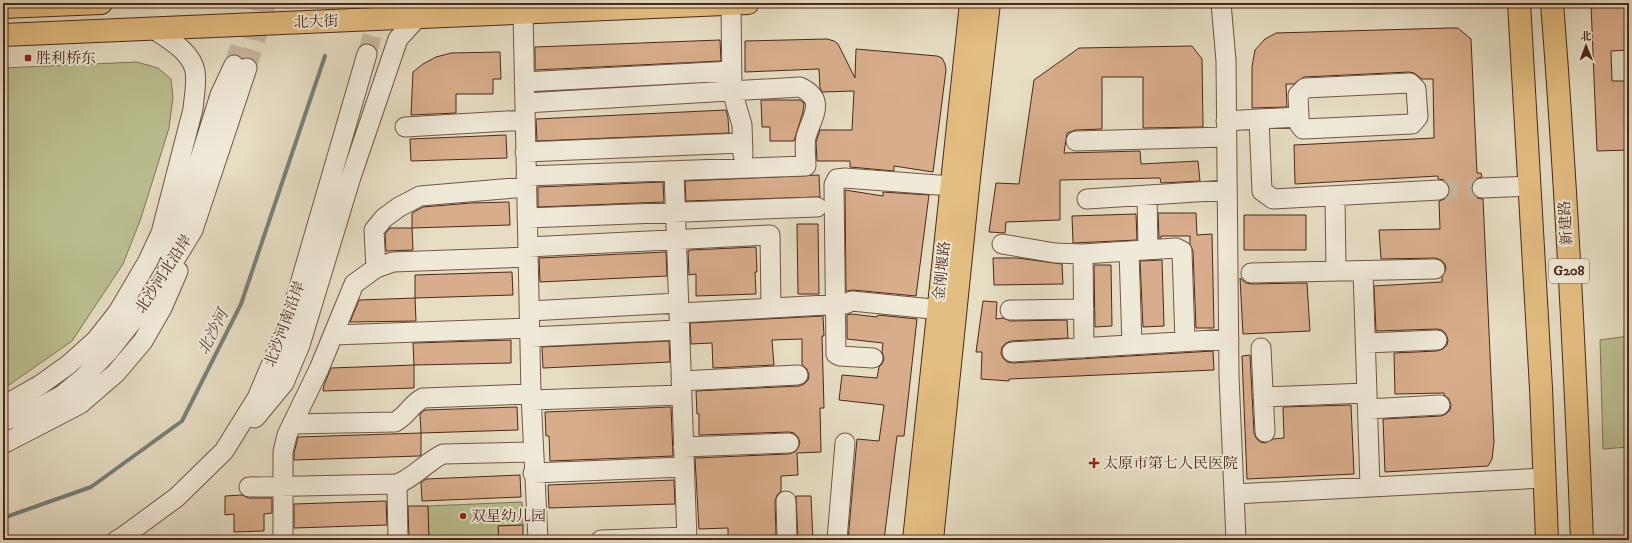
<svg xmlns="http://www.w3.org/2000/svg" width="1632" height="543" viewBox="0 0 1632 543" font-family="'IM FELL DW Pica','Noto Serif SC',serif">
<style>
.park{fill:#bbbf90;stroke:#837454}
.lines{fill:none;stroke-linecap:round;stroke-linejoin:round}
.stream{stroke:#798078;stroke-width:4}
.building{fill:#d8ad8b;stroke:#4b2819}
.minor-tunnel{stroke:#c7b9a1;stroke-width:19;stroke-dasharray:19 10;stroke-linecap:butt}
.minor-casing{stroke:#725544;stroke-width:21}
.major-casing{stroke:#4b2819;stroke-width:24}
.minor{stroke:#efe9d8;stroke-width:19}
.major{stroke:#e3be82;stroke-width:22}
.poi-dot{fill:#8f2418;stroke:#efe9d8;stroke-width:1.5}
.labels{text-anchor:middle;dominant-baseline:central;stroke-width:4;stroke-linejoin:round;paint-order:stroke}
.shield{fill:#efe9d8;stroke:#7c6252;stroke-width:1}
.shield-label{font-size:14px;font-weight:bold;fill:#4b2819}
.street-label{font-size:15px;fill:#4b2819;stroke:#efe9d8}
.poi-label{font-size:15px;fill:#4b2819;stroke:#efe9d8;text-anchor:start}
.water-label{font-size:16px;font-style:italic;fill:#5e4d41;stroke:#efe9d8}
</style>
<rect width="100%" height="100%" fill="#e6ddc3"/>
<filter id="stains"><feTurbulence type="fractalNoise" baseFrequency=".005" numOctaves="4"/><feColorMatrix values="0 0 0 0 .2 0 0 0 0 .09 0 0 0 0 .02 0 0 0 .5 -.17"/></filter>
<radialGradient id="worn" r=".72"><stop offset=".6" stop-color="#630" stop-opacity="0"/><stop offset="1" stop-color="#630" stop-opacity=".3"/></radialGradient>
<path class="park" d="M137,62L158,68L171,79L173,97L169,128L141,218L123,264L72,341L9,385L3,388V68Z
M1629,336V447L1603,449L1600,340Z
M522,502L523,525L498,526L499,540H429L428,506Z"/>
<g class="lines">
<path class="stream" d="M3,518L91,487L182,421L241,304L325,56"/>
</g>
<path class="building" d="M1629,3V50L1611,51L1612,81H1629V150L1597,151L1591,4Z
M1449,28H1458L1471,39L1477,173H1481L1482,177L1476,179L1472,183L1471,188L1473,194L1477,198L1483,199L1494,442L1492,459L1488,466L1385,472L1383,419L1441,416L1446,414L1450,410L1451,405L1449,399L1444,395V393L1395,394L1394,353L1437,351L1443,349L1447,345L1448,340L1446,334L1442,330L1437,329L1376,331L1374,286L1442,282V277L1446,269L1445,264L1441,260L1435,258L1381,259L1379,230L1440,229L1439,201L1445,199L1449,195L1450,189L1448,184L1444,180L1438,179V176L1295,184L1294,145L1434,138L1433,79H1422L1414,73L1409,72L1304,77L1294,84H1286L1287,107L1252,108V67L1255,50L1265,39L1276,33Z
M827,39L834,41L838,44L855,78L856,49L937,56L942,58L945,64L946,70L933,172L894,166V171L850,167V161H817L816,142L820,130H852L854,91L822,92L820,88L819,69L745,72V41Z
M720,40L721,61L535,70V47Z
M1192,46L1202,59L1203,127L1143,128V77H1102V129L1076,130L1067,133L1064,153L1140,151L1141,164L1198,161L1200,181L1161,183L1160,178L1060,180V220L1006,222L1005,233L989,232L996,183L1019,184L1034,80L1079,48Z
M500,52L501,79H493V94H456V113L411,115L413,72L423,64L436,57L451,53Z
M761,100H800L804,103L803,112L794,141H770V127H762Z
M726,110L728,118L729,133L537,141L536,119Z
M506,135L507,158L411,161L410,139Z
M819,175L820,197L686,201L685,181Z
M663,182L664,202L538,207V187Z
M845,190L883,196V192L929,195L916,296L853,290L846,291Z
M509,202L510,225L412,228V213L423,207L471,203Z
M1158,213H1196L1197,235L1212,234L1214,328H1196L1193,251L1190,244V236H1161V238H1159Z
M1136,214L1137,240L1073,243L1072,216Z
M1244,215H1306V250H1244Z
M797,224H818L819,294H798Z
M390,228H412L413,250L386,251L385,234Z
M756,247L757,272H755L756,294L696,296V274L689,275L688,251L691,250Z
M666,252L667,276L540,282L539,258Z
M993,258H1017L1062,264L1063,284L994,285Z
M1162,260L1164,326L1143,327L1140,261Z
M1094,265H1111L1112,326L1095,327Z
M512,272L513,295L415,298V275Z
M1240,278L1246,283L1251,284L1307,283L1310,331L1243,334Z
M415,298L416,321L350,322L359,300Z
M983,301L997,302L996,319L1003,318L1010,321L1067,320L1068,338L1011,341L1006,343L1002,347L1001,353L1003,358L1007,362L1013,363L1213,351L1214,370L1009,379V381L981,379L982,352H976Z
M851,314L877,317L878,315L917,319L904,436H897L884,540H848L857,439L879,441L884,405L839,400L842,375L877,378L879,367L882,364L884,359L882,351L883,343L847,339V315Z
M823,316L824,336H822L824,408H820L821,452L797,453L798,475L781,476V491L777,495L775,501L776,535L728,538V528L699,529L695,458L789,454L795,452L798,448L800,443L798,437L794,433L789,432L699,435V414H697L696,391L799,386L804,384L808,380L809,375L807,369L802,365V339L772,340L774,365L713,368L712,343L691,344L690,323Z
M511,340V363L414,365L413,343Z
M669,341L670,362L543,368L542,347Z
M1250,355L1254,433L1256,438L1260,442L1265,443L1273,439L1284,438L1283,407L1351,405L1354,474L1247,479L1242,356Z
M414,365V388L323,391L324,385L331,368Z
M517,407L518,430L421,433L420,414L425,410Z
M671,407L673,456L550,461L549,436H546L545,412Z
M421,433V455L419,456L294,460V453L298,437Z
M520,475L521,497L422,501L421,483L426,479Z
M674,480L675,504L549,508L548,485Z
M242,495L249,498H272V513L264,514V531L234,532V514L225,515V496Z
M796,496H811L813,540H798Z
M386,501L387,525L294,528V504Z
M408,506H428L429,540H409Z
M523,525V540H499L498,526Z"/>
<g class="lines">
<path class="minor-tunnel" d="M367,54L381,3
M234,65L253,3
M247,68L267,3
M1439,190L1482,188"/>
<defs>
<path id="minor" d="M1221,3L1226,61L1229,376L1236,540
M731,4L732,91L742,125L743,155
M523,12L531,394L538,540
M524,82L732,71
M525,103L800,87C827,100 812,116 806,137C804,146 806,157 806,166L526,176
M1259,119L1299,117L1298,95L1305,88L1410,83L1416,89L1418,117L1412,124L1303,129L1299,124V117
M1226,121L1259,119L1262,191L1273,199L1439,190
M405,127L525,120
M1076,141L1226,137
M525,152L742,143
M674,171L687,540
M1482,188L1530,186
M1147,195L1148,250
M1335,196L1336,271
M1087,199L1227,190
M527,218L817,207
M1002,244L1055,253L1083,254L1084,348
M528,247L770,235L771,308
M1129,251L1132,345
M169,252L179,225L220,95L234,65
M1083,254L1176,248L1182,251L1185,341
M376,268L374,230L384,218L399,207L420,196L526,187
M1363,271L1370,487
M1251,273L1435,269
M1010,310L1084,309
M529,311L678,303
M679,313L845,304L852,301L952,311
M334,335L529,328
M530,337L679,330
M1366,343L1437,340
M1261,348L1265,432
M1012,352L1229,339
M873,358L840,356L836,354L834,185L837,179L845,178L951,186
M681,381L798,375
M1263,397L1367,393
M531,400L682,395
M3,406L40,385L68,365L96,340L118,312L148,261L161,233L193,109C194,97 197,83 195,71C191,51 168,39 152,28
M1368,409L1440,405
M255,418L284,383L300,345L351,177L398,39L417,18
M3,421L32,411L61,396L83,378L108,352L142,309L163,279L193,230L247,68
M292,424L395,422C407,416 411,404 423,398L531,394
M3,444L80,404L116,373L143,341L162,308L178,271
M683,447L789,443
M533,473L684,467
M397,484L398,540
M249,487L397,484C414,478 426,462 443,454L533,452
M1234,494L1545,478
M786,501L787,540
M117,540L124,536L177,497L224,451L257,398L288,325L367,54
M283,540V452L287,435L319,369L354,284L376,268L393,262L528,257
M601,540L687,537
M837,540L845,443"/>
<path id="major" d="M1519,3L1541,388L1547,540
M1552,3C1566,182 1575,361 1582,540
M3,7L101,3
M3,35L748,3
M914,540L971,3
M932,540L969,178L989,3"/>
</defs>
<use href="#minor" class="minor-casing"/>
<use href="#major" class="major-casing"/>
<use href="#minor" class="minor"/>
<use href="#major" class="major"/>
</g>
<g class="poi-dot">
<rect x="24" y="54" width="8" height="8" rx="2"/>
<path d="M1092 457h4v4h4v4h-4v4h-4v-4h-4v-4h4z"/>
<circle cx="463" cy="516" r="4"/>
</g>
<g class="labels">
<rect class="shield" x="1549" y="259" width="40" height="24" rx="3"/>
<g class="shield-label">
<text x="1569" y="271">G208</text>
</g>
<g class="street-label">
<text transform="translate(316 22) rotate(-2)">北大街</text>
<text transform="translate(1566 223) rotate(-93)">新建路</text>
<text transform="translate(942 271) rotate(-84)">金刚堰路</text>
<text transform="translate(164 274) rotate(-57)">北沙河北沿岸</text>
<text transform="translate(285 324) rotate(-70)">北沙河南沿岸</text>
</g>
<g class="poi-label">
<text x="36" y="58">胜利桥东</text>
<text x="1103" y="463">太原市第七人民医院</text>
<text x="471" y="516">双星幼儿园</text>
</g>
<g class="water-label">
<text transform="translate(213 332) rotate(-63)">北沙河</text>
</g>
</g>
<rect width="1632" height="543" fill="none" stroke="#e6ddc3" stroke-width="16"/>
<rect x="4" y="4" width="1624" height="535" fill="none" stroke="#4b2819" stroke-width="2"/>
<rect x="8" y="8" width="1616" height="527" fill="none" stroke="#4b2819"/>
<g transform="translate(1586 46) rotate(359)" stroke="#efe9d8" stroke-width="3" paint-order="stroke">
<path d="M0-3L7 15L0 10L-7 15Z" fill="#4b2819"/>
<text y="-6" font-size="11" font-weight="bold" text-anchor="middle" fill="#4b2819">北</text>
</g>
<rect width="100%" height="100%" filter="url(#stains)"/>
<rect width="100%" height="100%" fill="url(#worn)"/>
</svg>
